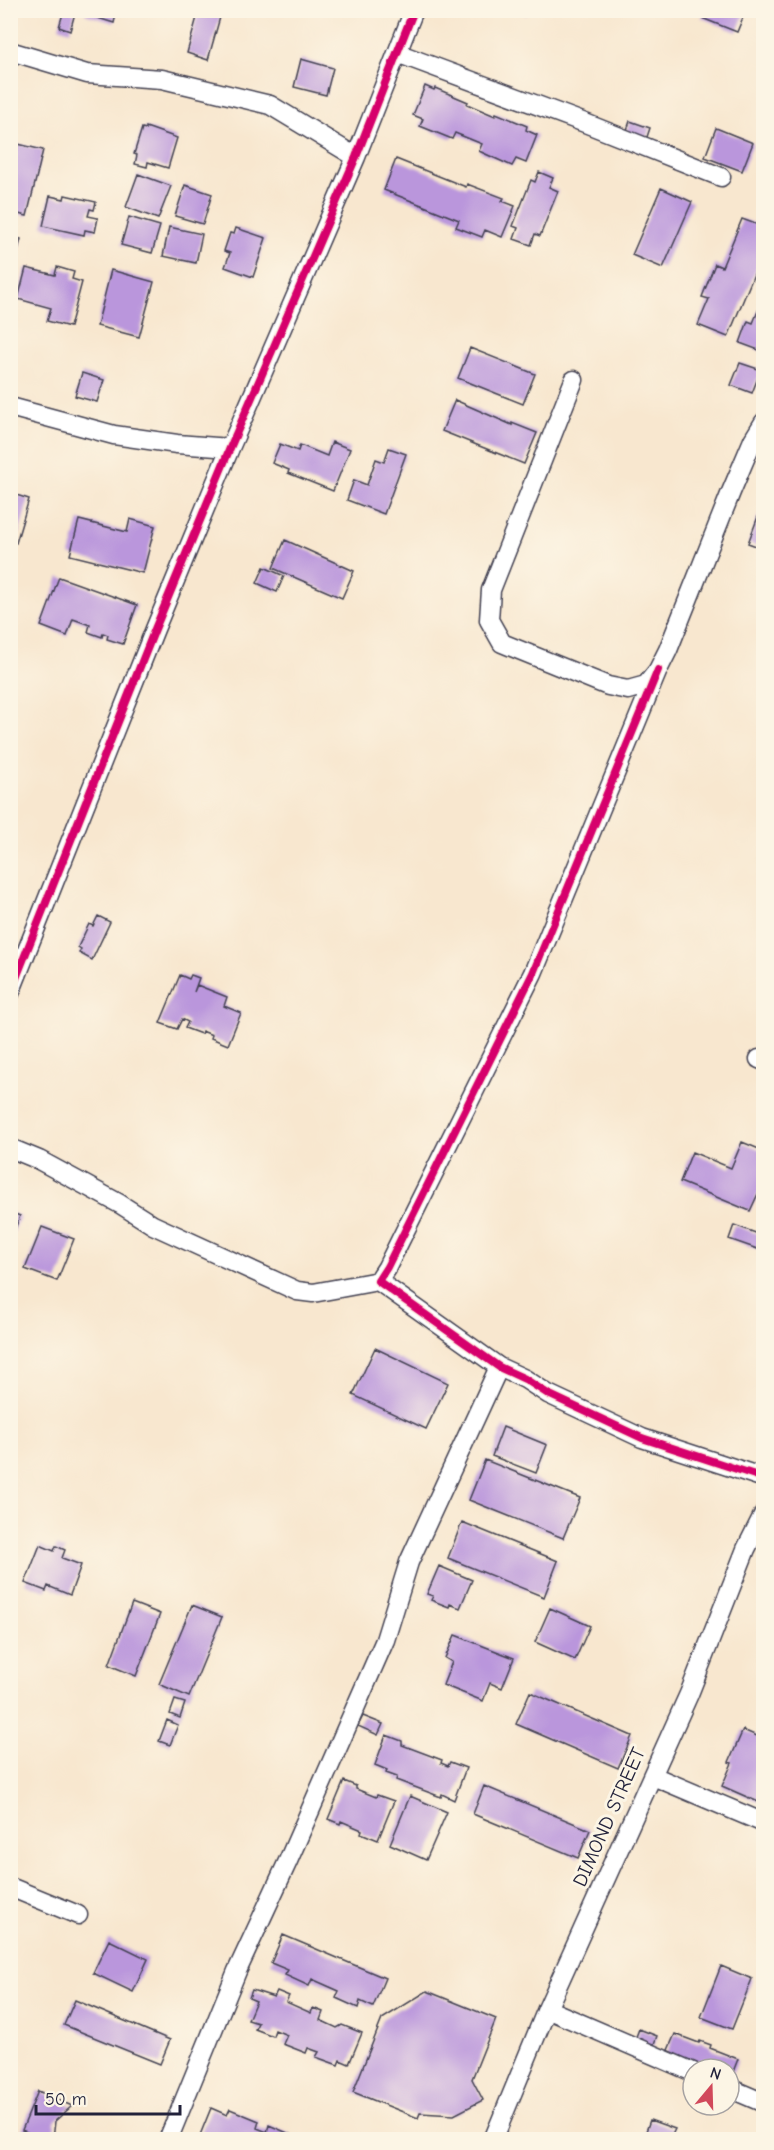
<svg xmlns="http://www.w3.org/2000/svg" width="774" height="2150" viewBox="0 0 774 2150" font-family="'Comic Neue',sans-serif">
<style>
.building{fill:#ba96dc}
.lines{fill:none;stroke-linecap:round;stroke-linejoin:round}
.street-casing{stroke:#424051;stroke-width:21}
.street{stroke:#fff;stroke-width:18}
.cycleway-casing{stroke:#fcf5e5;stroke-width:11}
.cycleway{stroke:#d6006c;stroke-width:8}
.labels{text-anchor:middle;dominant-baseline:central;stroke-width:6;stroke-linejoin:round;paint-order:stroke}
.street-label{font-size:20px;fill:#22223b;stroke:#fcf5e5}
</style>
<rect width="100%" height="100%" fill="#fcf5e5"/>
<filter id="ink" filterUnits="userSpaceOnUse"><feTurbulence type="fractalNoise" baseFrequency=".0167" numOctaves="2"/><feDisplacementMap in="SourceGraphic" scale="12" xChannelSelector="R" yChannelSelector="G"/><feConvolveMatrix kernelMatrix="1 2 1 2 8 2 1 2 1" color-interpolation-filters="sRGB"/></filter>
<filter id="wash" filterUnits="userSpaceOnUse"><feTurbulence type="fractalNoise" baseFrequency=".008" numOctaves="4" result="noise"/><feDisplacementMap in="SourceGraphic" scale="24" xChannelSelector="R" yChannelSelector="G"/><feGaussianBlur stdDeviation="1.35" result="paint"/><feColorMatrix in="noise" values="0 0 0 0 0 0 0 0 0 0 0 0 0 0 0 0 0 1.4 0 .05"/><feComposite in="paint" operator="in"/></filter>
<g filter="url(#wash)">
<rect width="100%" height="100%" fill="#f8e7cf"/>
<g id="blocks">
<path class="building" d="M64,10L75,13L70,31L59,27Z
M86,10H117L114,23L85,14Z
M199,10H222L208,60L187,53Z
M515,10H529L527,15Z
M705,10H746L737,32L702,18Z
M301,59L333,68L326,95L294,87Z
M425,86L434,90L435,88L468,102L467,104L495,116L496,113L527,126L526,130L537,135L526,163L516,159L512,166L479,151L482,144L455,133L452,139L420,126L423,119L413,115Z
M630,121L650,128L646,140L626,133Z
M146,127L177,138L168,168L148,162L147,167L135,164L137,155L134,154L142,128L146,129Z
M716,128L753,143L742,171L705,157Z
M18,144L43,150L27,216L10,212V158L11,156L15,157Z
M396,159L466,187L467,184L504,198L502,201L515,206L502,237L485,230L482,237L456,227L459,220L384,190Z
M539,172L553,178L549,187L558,191L540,236L535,234L531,245L514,239L518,228L513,226L531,180L535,182Z
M138,174L171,186L158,219L126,207Z
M185,185L212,194L203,224L175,216Z
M661,188L692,202L663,268L632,255Z
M65,195L96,202L94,210L90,209L88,216L98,218L95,232L85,230L84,235L43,226L50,196L64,199Z
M129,217L160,226L152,253L121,245Z
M742,219L764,227V250L728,337L698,325L709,299L702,297L715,264L722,267Z
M169,227L202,234L196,263L163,256Z
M236,228L266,238L253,277L225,267L230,253L224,251L230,233L234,234Z
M10,236L21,239L11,276H10Z
M57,267L74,272L72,279L82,282L70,327L47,321L51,308L18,299L26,268L55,275Z
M111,270L154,282L139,337L97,326Z
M763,288H764V352L740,343L748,321L753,323L761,304L758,303Z
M470,348L535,374L523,404L458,378Z
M740,363L761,370L752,393L731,385Z
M82,373L104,380L97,402L75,396Z
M455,400L512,425V423L537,433L524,464L442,431Z
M332,442L350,449L333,491L288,473L289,470L272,463L280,444L298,451L300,445L327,456Z
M389,448L406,454L384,514L347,500L354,480L367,485L376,459L384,462Z
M10,493L29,499L16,543L10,541Z
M759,514L764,516V549L748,543Z
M130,519L155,526L143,573L70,555L79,520L127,532Z
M285,540L354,571L342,598L273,568Z
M264,567L284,576L277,592L257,583Z
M59,577L137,605L123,644L107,639L108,635L103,633L102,637L88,632L90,625L73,619L67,636L41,626Z
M98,916L110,922L92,960L79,953L81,949L78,947L89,924L93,926Z
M180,975L189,979L191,975L199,978L194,992L197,985L227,997L224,1006L241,1013L228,1045L211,1038L212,1035L202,1031L201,1034L185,1028L188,1022L182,1019L177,1029L160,1023Z
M742,1142L764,1151V1181L750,1211L680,1182L692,1152L731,1168Z
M10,1212L20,1216L11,1239H10Z
M734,1225L764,1236L763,1251L729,1239Z
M42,1227L74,1239L57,1281L25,1269Z
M375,1348L448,1383L426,1429L353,1395Z
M503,1427L547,1445L536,1473L492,1456Z
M485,1460L580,1498L563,1538L469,1500Z
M462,1522L558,1561L544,1597L448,1558Z
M40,1545L54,1551L56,1546L65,1550L62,1558L81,1565L70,1595L48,1586L46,1591L25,1583Z
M439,1566L472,1580L460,1608L450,1604L449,1607L431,1600L433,1596L427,1594Z
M132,1603L160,1614L136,1676L109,1665Z
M192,1605L222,1617L189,1697L159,1684Z
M550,1608L590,1626L575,1660L535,1642Z
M455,1635L514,1658L502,1688L490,1683L483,1701L443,1685L452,1662L445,1658Z
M530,1692L632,1736L618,1768L516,1724Z
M175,1700L185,1703L180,1718L170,1714Z
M363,1716L383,1724L378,1735L358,1726Z
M167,1720L178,1725L170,1745L159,1741Z
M743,1730L764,1739L763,1804L722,1786L732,1763L729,1762Z
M386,1735L402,1741V1745L442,1760L441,1763L448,1766L450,1762L466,1768L454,1800L442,1794L441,1797L396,1780L397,1777L386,1773L387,1770L375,1765Z
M344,1781L356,1786V1789L376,1797L377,1795L394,1801L378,1840L361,1833L362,1830L341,1821L340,1824L328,1819Z
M484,1786L590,1830L578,1858L473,1814Z
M410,1796L447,1812L426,1860L390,1844Z
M283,1935L385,1978L373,2007L360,2001L358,2008L336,1998L339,1991L312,1979L309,1986L285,1975L288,1970L271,1963Z
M109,1940L148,1959L133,1992L93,1973Z
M721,1966L752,1979L732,2029L701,2017Z
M252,1990L274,1997L277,1991L289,1996L286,2002L311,2013L313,2008L323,2012L320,2020L337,2028L342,2025L362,2033L349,2064L340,2060L338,2065L316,2057L319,2052L308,2048L306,2053L283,2044L287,2035L275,2030L273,2036L255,2029L258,2023L248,2020L256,2001L249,1998Z
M427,1991L496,2019L472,2079L483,2100L454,2115L420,2113L418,2118L353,2092L382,2019Z
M75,2000L170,2040L160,2064L64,2025Z
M639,2029L657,2036L652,2049L634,2042Z
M675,2034L699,2043L700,2041L711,2045L710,2048L738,2059L729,2082V2069H694L665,2057Z
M38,2091L72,2106L55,2121L53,2140H44L22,2130Z
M211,2108L227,2115L230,2109L259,2121L257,2128L267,2132L269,2125L290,2134L288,2140H198Z
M650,2120L675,2129L672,2135L684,2140H643Z"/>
</g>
</g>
<g filter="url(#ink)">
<use href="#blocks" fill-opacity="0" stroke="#424051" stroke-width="1.5"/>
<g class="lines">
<defs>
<path id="street" d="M10,51L87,74L162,79L270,105L356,157
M397,53L585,123L721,177
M574,380L491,590L489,620L502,643L608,686L628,690L646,685L658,670L668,650L731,492L753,440L764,422
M10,407L114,435L177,444L230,448
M658,670L533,973L387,1267L378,1281L499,1367L525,1379L548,1394L642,1438L764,1478
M10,993L155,629L230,448L356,157L414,10
M759,1059L764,1061
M10,1148L39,1160L120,1204L153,1225L297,1291L313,1293L378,1281
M653,1776L764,1823
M10,1887L78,1915
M547,2009L693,2072
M729,2088L764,2103
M168,2140L237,1971L288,1861L385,1640L409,1562L499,1367
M493,2140L547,2009L689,1694L746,1549L764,1513"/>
</defs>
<use href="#street" class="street-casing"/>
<use href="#street" class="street"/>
<defs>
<path id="cycleway" d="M658,670L533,973L387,1267L378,1281L499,1367L525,1379L548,1394L642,1438L764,1478
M10,993L155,629L230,448L356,157L414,10"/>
</defs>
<use href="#cycleway" class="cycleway-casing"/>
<use href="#cycleway" class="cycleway"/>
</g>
</g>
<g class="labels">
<g class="street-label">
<text transform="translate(609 1817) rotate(-66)">DIMOND STREET</text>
</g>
</g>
<rect width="774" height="2150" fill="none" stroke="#fcf5e5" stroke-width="36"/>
<g transform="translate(711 2087) rotate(19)"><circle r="28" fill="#fcf5e5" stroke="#a5a1a1" stroke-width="1.5"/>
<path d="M0-4.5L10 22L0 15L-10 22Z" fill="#d1495b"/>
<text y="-9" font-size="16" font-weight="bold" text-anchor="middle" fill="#22223b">N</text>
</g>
<path d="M36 2105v9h144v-9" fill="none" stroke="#22223b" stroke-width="3"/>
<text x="45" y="2105" font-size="18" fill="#22223b" stroke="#fcf5e5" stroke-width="4.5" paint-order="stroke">50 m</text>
</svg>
